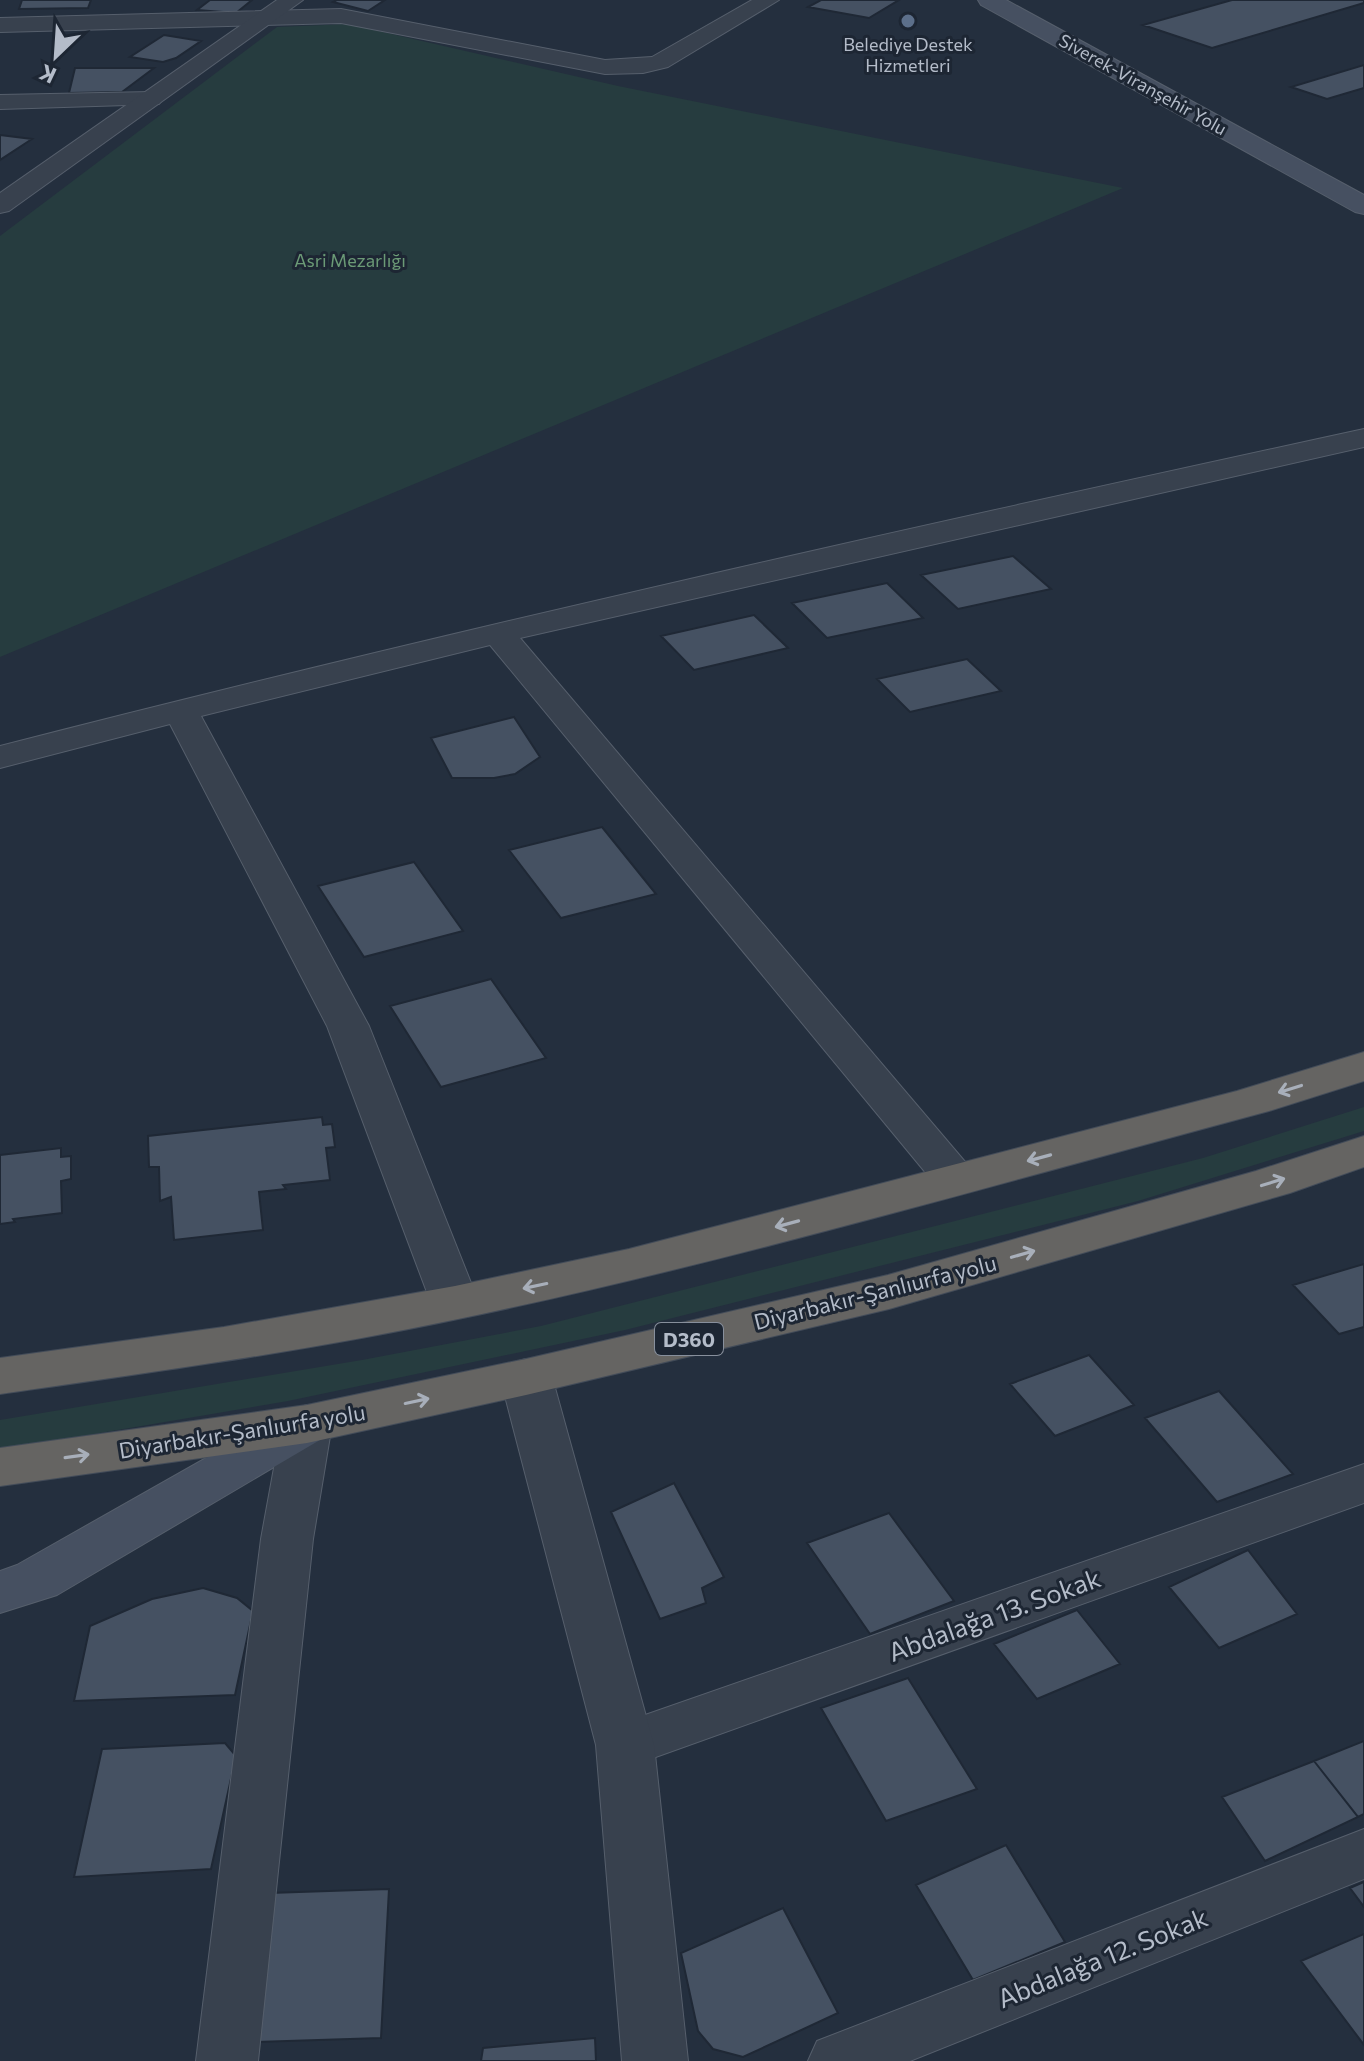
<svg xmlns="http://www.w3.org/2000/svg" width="1364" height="2061" viewBox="0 0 1364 2061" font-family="Commissioner,sans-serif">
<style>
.green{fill:#263c3f}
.building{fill:#455162;stroke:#1f2835;stroke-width:2}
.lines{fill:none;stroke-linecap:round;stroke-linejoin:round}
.minor-casing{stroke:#565f6c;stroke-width:2}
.tertiary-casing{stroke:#565f6c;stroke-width:2}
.secondary-casing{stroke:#565f6c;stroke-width:2}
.trunk-casing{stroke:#434c59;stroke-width:2}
.minor{fill:#38414e;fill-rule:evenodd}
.tertiary{fill:#38414e;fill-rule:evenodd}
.secondary{fill:#465061;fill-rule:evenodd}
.trunk{fill:#656462;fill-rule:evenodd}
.oneway{stroke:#a8afba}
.service-dot{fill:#5c6f8a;stroke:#1d2633;stroke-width:3}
.labels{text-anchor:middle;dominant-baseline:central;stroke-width:6;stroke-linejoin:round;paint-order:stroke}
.far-poi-label{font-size:18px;fill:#b4bcc9;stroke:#1d2633}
.far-street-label{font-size:18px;fill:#b4bcc9;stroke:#1d2633}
.far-park-label{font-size:18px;fill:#6b9a76;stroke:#1d2633}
.shield{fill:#1d2633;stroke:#878f9c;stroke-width:2}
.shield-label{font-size:20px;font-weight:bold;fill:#b4bcc9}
.street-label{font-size:22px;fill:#b4bcc9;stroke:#1d2633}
.near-street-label{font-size:26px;fill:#b4bcc9;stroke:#1d2633}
</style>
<rect width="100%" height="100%" fill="#242f3e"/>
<path class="green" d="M348,24L618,86L1123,188L0,657V236L277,27Z
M1364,1107V1131L1138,1201L625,1330L288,1401L0,1450V1420L362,1360L541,1326L1203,1158Z"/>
<path class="building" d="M22,0H91L88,8L19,9Z
M210,0H252L236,13L197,10Z
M337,0H385L368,11L333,2Z
M821,0H899L869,18L808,7Z
M1232,0H1364V3L1212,48L1143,25Z
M164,35L201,41L176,58L163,62L130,57Z
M1364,65V88L1327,99L1291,87Z
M75,68H154L122,92L69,93Z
M0,135L32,139L0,160Z
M1013,556L1051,589L958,609L921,575Z
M887,583L923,618L827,638L792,603Z
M754,615L788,648L694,670L661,636Z
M967,659L1001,691L910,712L877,679Z
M514,717L540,757L515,774L494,778H452L431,738Z
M602,827L656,894L561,918L509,850Z
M414,862L463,931L364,957L318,886Z
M491,979L546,1058L441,1087L390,1006Z
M322,1117L323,1125L332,1124L335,1147L326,1148L330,1180L283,1185L286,1189L259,1192L263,1230L174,1240L171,1197L160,1201L159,1167H149L148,1136Z
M61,1148V1157L71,1156V1179L61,1181L62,1213L13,1219L15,1222L0,1224V1155Z
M1364,1264V1327L1339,1334L1293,1285Z
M1089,1355L1134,1405L1055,1436L1010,1384Z
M1219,1391L1293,1474L1217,1502L1145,1418Z
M674,1483L724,1577L702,1588L706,1603L660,1619L611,1512Z
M889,1513L954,1601L870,1634L807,1543Z
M1248,1550L1297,1614L1219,1648L1169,1587Z
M203,1588L237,1598L253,1611L235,1695L74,1701L90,1626L152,1599Z
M1077,1610L1120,1664L1037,1699L994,1644Z
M908,1678L977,1789L886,1821L821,1708Z
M1364,1741V1814L1358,1817L1314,1761Z
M225,1743L236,1756L211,1869L74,1877L102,1749Z
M1314,1761L1358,1817L1265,1861L1222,1797Z
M1006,1845L1065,1942L973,1980L916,1885Z
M1364,1882V1907L1350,1888Z
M389,1889L381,2038L256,2042L269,1893Z
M783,1908L838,2013L743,2057L713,2049L698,2031L681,1953Z
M1364,1934V2045L1301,1961Z
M595,2038L596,2061H481L483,2048Z"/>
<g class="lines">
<defs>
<path id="minor" d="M752,0H779L668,67L643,73L605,74L341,23L0,32V18L341,9L605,60L652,57Z
M151,92L159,94L163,99L159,104L0,109V95Z
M1364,429V447L520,638L972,1170L978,1180L972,1190L956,1194L940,1190L490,645L201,716L369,1026L479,1303L472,1314L455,1319L438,1314L431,1303L327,1026L170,724L0,768V746C452,630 908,528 1364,429Z
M307,1406L325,1411L332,1424L313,1539L258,2061H196L261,1539L282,1424L289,1411Z
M1364,1464V1503L625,1768L605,1761L597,1745L605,1729Z
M1364,1829V1879L910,2061H808L817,2041Z"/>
<path id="tertiary" d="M277,0H303L9,211L0,213V193Z
M526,1359L544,1364L552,1377L654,1745L688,2061H622L596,1745L500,1377L508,1364Z"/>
<path id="secondary" d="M978,0H1006L1364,195V214L1355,212L981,5Z
M307,1405L325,1411L333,1424L325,1437L57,1595L0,1613V1571L17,1565L289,1411Z"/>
<path id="trunk" d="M1364,1052V1081L1269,1111C1000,1183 731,1262 458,1319C307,1351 153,1372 0,1394V1358L224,1327L455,1286L629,1249L1237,1091Z
M1364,1136V1167L1290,1193L889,1309L526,1395L307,1443L0,1486V1448L307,1405L526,1359L888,1275L1256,1171Z"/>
</defs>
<use href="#minor" class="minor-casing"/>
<use href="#tertiary" class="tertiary-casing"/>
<use href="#secondary" class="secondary-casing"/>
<use href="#trunk" class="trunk-casing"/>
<use href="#minor" class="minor"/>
<use href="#tertiary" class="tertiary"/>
<use href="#secondary" class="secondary"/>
<use href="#trunk" class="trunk"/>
</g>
<defs><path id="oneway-shaft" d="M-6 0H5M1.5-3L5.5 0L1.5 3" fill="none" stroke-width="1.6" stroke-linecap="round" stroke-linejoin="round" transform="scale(2)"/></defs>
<g class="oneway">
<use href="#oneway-shaft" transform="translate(1290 1089) rotate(163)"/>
<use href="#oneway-shaft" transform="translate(1039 1158) rotate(165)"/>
<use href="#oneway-shaft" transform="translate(1273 1182) rotate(-17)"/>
<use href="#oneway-shaft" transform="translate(787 1224) rotate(165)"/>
<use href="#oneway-shaft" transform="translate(1023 1254) rotate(-16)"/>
<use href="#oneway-shaft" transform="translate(535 1286) rotate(168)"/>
<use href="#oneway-shaft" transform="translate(417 1401) rotate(-12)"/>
<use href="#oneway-shaft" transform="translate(77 1456) rotate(-8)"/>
</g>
<circle class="service-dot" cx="908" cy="21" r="8"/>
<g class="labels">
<g class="far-poi-label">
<text x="908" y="44">Belediye Destek<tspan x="908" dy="21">Hizmetleri</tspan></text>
</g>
<g class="far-street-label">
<text transform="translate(1143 84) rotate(29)">Siverek-Viranşehir Yolu</text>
</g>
<g class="far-park-label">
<text x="350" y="260">Asri Mezarlığı</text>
</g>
<rect class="shield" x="655" y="1323" width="68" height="32" rx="6"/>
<g class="shield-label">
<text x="689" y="1339">D360</text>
</g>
<g class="street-label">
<text transform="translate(875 1292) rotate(-14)">Diyarbakır-Şanlıurfa yolu</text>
<text transform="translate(242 1431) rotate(-9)">Diyarbakır-Şanlıurfa yolu</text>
</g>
<g class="near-street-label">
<text transform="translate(994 1614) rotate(-20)">Abdalağa 13. Sokak</text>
<text transform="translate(1102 1957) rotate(-22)">Abdalağa 12. Sokak</text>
</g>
</g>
<g transform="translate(56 56) rotate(205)" stroke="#1d2633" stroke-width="6" paint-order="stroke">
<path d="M0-6L14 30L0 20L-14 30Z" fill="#b4bcc9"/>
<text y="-12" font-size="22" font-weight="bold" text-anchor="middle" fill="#b4bcc9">K</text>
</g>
</svg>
